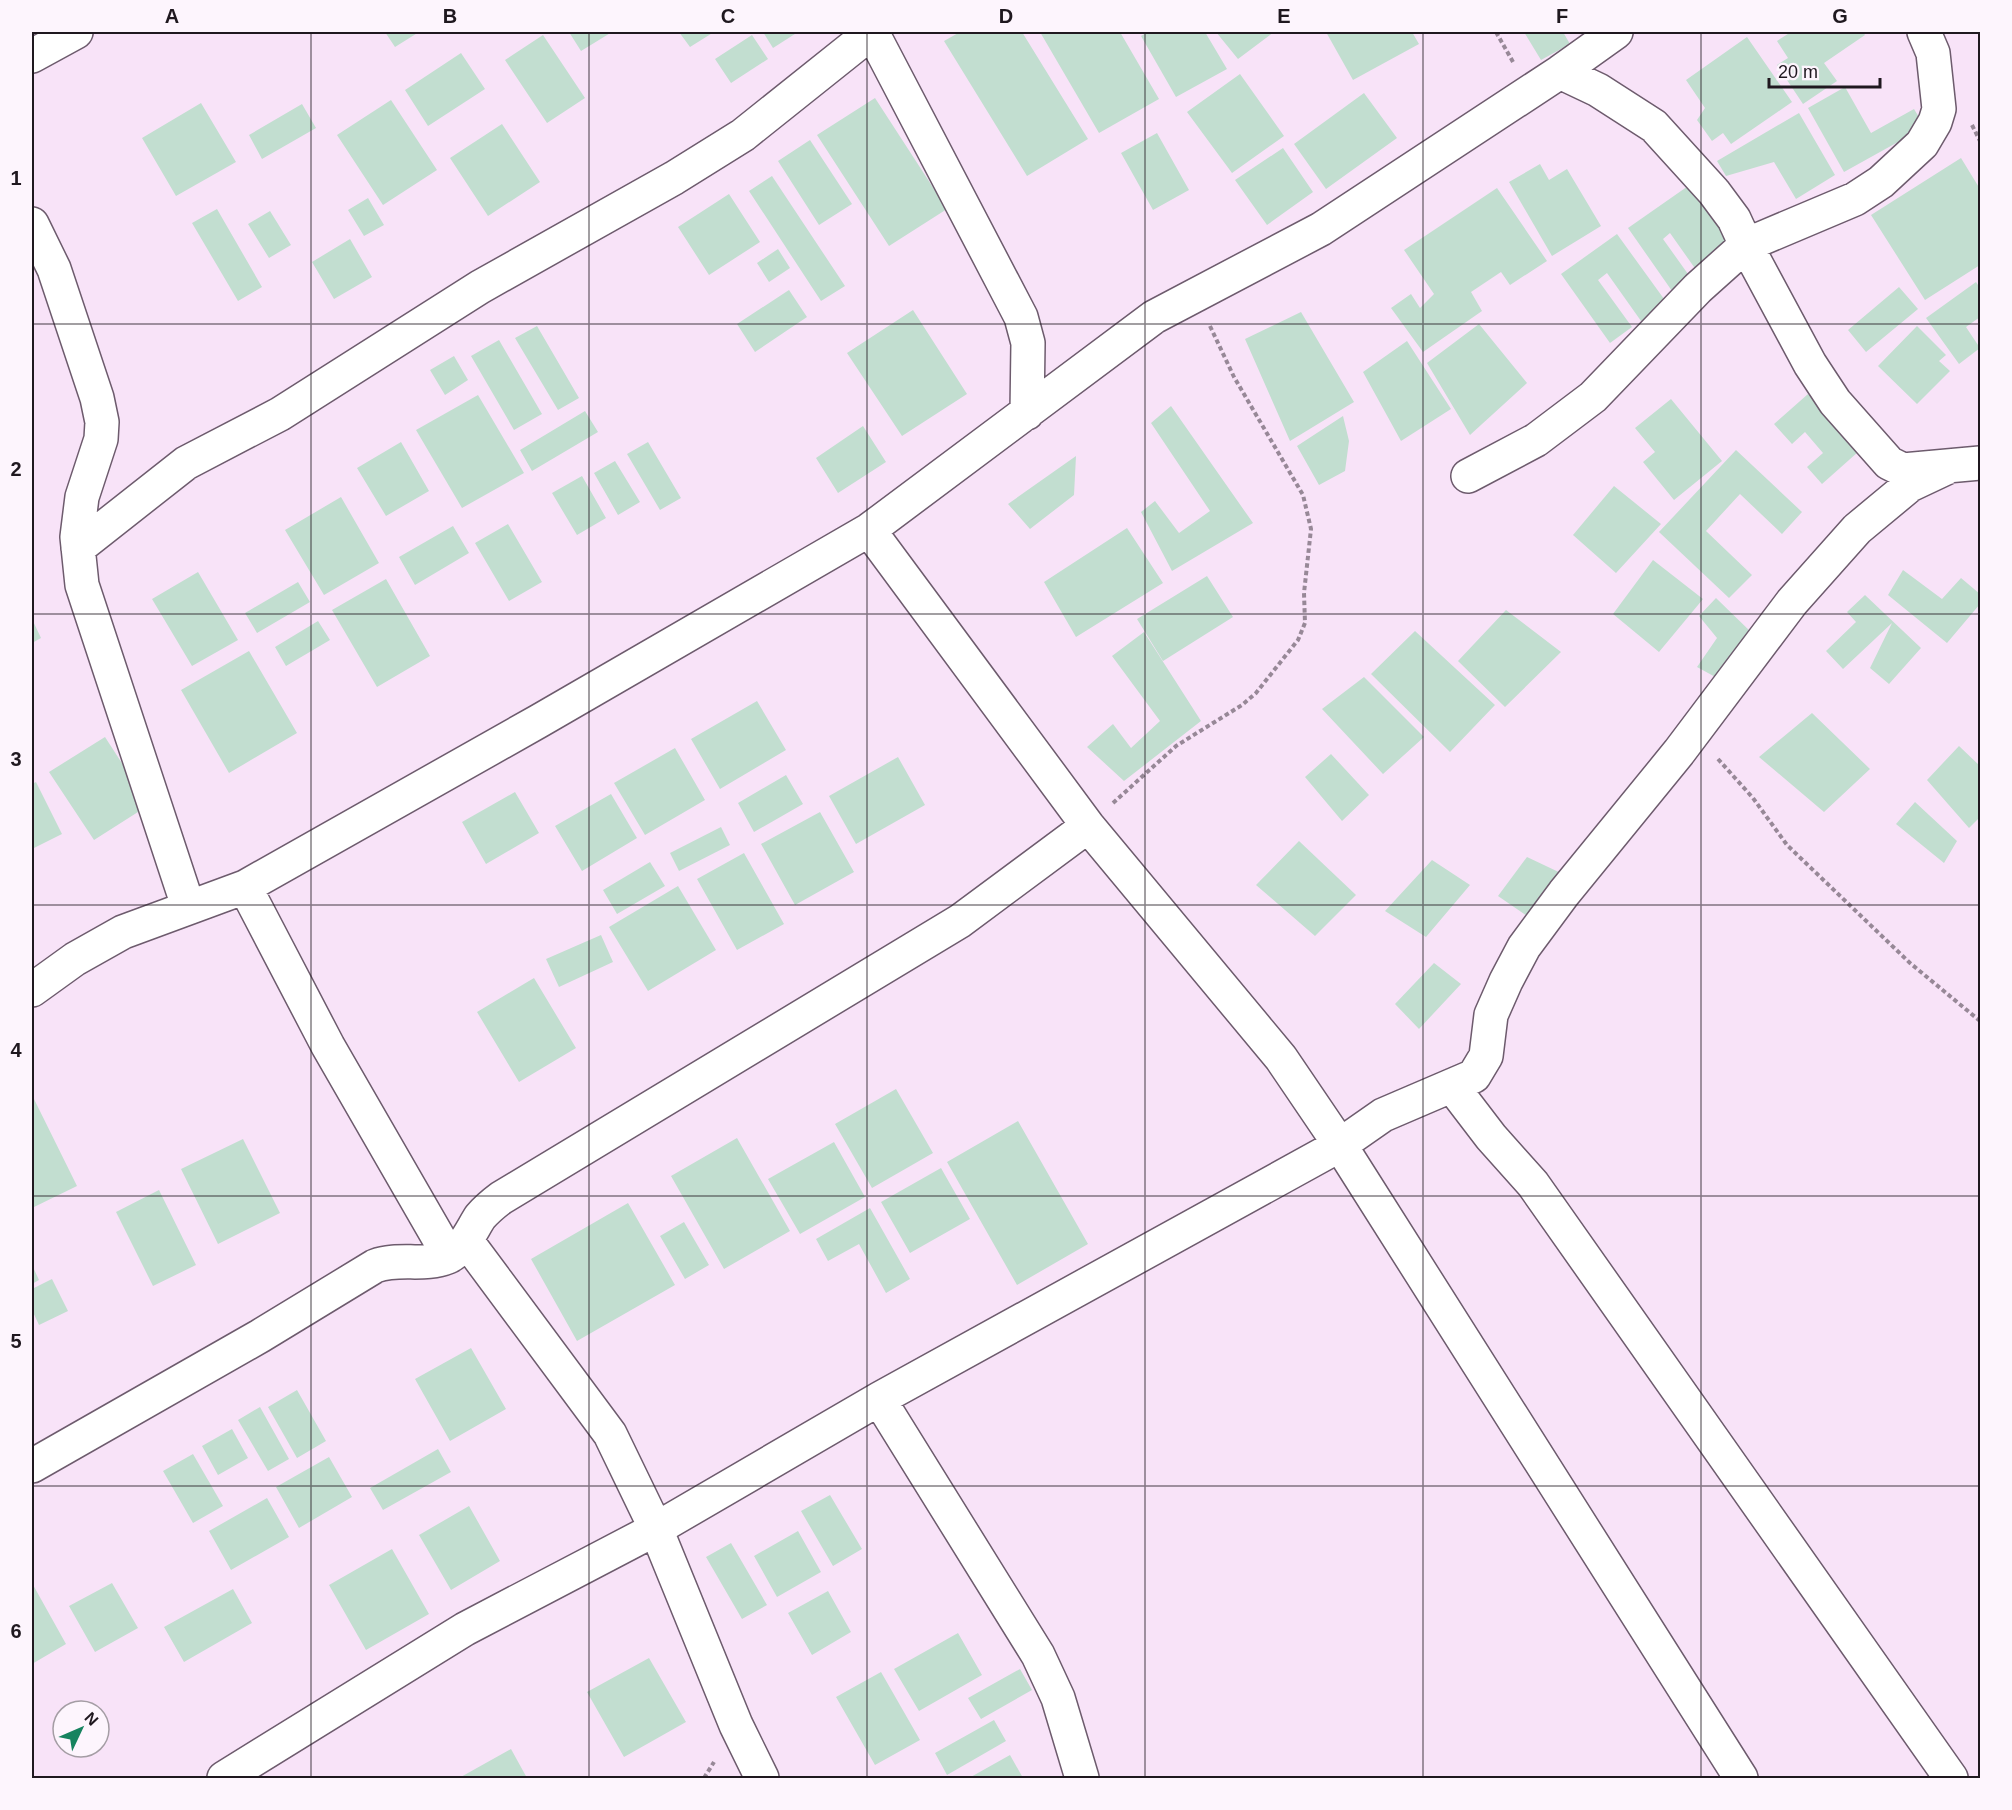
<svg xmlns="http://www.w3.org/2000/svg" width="2012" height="1810" viewBox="0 0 2012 1810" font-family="Helvetica,sans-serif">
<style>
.building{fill:#c2ded0}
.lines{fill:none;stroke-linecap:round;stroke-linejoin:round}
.minor-casing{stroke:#6d5b6d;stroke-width:36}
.path{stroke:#978897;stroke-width:4;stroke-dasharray:4.5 3;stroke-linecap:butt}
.minor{stroke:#fff;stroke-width:33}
.grid{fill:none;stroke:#1f181f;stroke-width:1.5;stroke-opacity:0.55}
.neatline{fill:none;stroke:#1f181f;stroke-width:2}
.grid-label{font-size:20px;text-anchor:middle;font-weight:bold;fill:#1f181f}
</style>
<rect width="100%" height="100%" fill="#f8e3f8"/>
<path class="building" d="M385,32H419L395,47Z
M569,32H612L581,51Z
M679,32H714L690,47Z
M763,32H798L773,48Z
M960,32H1022L1088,139L1027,176L944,41Z
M1040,32H1120L1159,99L1099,133Z
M1148,32H1205L1227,69L1176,97L1141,36Z
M1216,32H1274L1238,59Z
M1326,32H1412L1419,44L1353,80Z
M1524,32H1563L1570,44L1541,60Z
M1791,32H1863L1865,35L1824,63L1837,81L1803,104L1777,65L1788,58L1777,41Z
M543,35L585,98L547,123L505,60Z
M752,35L768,59L731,83L715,59Z
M1747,37L1792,102L1731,144L1723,133L1712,141L1697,120L1705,108L1686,80Z
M461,53L485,89L428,126L405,90Z
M1240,74L1284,136L1232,173L1187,112Z
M1845,87L1871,133L1914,109L1925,127L1844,172L1808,108Z
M1364,93L1397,138L1326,189L1294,144Z
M875,98L947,209L889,246L817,135Z
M391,100L437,170L383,205L337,135Z
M201,103L236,162L176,196L142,138Z
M302,104L316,128L262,159L249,135Z
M1799,113L1835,175L1796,199L1774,162L1726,176L1717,161Z
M502,124L540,182L488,216L450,158Z
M1157,133L1189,190L1153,210L1121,153Z
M810,140L852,204L819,225L778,161Z
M1283,148L1313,192L1267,225L1235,180Z
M1961,158L1980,189V265L1925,300L1871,215Z
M1540,164L1549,180L1567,169L1601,226L1552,256L1509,182Z
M772,176L845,286L821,301L749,191Z
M1691,184L1748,265L1711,291L1670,233L1663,239L1698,288L1679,301L1628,228Z
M1497,188L1547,261L1510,285L1501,272L1471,292L1482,311L1423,352L1391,308L1411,294L1420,308L1434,294L1404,250Z
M729,194L760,242L709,275L678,227Z
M368,198L384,225L364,236L348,210Z
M217,209L262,287L238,301L192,223Z
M270,211L291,245L269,258L248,224Z
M1617,234L1672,310L1646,328L1607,273L1598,280L1632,327L1610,343L1561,274Z
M350,239L372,277L334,299L312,262Z
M778,249L790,268L769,282L757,263Z
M1976,282L1980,288V317L1966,327L1980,348L1959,364L1926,318Z
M1899,287L1918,309L1866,352L1848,330Z
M789,290L807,317L755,352L737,324Z
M913,310L967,394L902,436L847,353Z
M1301,312L1354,402L1290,441L1245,339Z
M1479,324L1527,383L1470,435L1427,363Z
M537,326L579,398L558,410L515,338Z
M1917,326L1946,355L1939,361L1950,371L1917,404L1878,366Z
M499,340L542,414L514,430L471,356Z
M1407,341L1451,409L1401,441L1363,372Z
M454,356L468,380L445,395L430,370Z
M1808,394L1858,452L1822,484L1807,467L1823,453L1805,432L1792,444L1774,424Z
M478,395L524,473L462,508L416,430Z
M1671,399L1722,461L1674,500L1643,462L1655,452L1635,428Z
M1171,406L1253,523L1172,571L1141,512L1155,501L1179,533L1210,511L1151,423Z
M585,411L598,432L532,471L520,450Z
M1343,416L1349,441L1345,471L1319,485L1297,446Z
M863,426L886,462L838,493L816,458Z
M401,442L429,491L386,516L357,468Z
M648,442L681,498L660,510L627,454Z
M1736,450L1802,512L1782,534L1740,494L1706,531L1752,575L1729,598L1659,532Z
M1076,456L1074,495L1030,529L1008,504Z
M615,461L640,502L618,515L594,473Z
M582,476L606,518L577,535L552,493Z
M1614,486L1661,524L1616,573L1573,535Z
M341,497L379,563L324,595L285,530Z
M508,524L542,582L509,601L475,543Z
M453,526L469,553L415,585L399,557Z
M1127,528L1163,583L1076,637L1044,582Z
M1653,560L1703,599L1659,652L1613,614Z
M1903,570L1942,599L1961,578L1980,594V604L1947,643L1888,595Z
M198,572L238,640L192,666L152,599Z
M1207,576L1233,617L1163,661L1137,619Z
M386,579L430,656L377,687L332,610Z
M298,582L310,602L257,633L245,613Z
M1865,595L1921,648L1889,684L1870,668L1892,623L1843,669L1826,651L1856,622L1847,612Z
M1716,598L1753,634L1719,679L1697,667L1717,638L1699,616Z
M1506,610L1561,652L1505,707L1458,661Z
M32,619L41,638L32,643Z
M318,621L330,640L286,666L275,647Z
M1415,631L1495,705L1450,752L1371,674Z
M1144,632L1201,721L1124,781L1087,747L1113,724L1131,748L1160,721L1112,656Z
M249,651L297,733L229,773L181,690Z
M1364,677L1424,737L1383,774L1322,709Z
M757,701L786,750L720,789L691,739Z
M1812,713L1870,769L1824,812L1759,757Z
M105,737L149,805L94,840L49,772Z
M1959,746L1980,766V817L1969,828L1927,780Z
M675,748L705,800L645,835L614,783Z
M1331,754L1369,795L1342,821L1305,777Z
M898,757L925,805L856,844L829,796Z
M786,775L803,804L754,832L738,803Z
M36,782L62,834L32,849V784Z
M515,792L539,833L486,864L462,822Z
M611,794L637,838L582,871L555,826Z
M1915,802L1957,841L1944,863L1896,824Z
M820,812L854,872L795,905L761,844Z
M721,827L730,845L679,871L670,853Z
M1299,841L1356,895L1315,936L1256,885Z
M744,853L784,924L737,950L697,879Z
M1527,857L1565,875L1530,918L1498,896Z
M1432,860L1470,885L1426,937L1385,911Z
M650,862L665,886L617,914L603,890Z
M678,886L716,950L648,991L609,927Z
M601,935L613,962L559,987L546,959Z
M1434,963L1461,984L1419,1029L1395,1004Z
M534,978L576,1048L519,1082L477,1012Z
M896,1089L933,1153L872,1188L835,1124Z
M32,1095L77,1186L32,1208Z
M1018,1121L1088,1244L1017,1285L947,1162Z
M737,1138L790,1231L724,1269L671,1176Z
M243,1139L280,1213L218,1244L181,1169Z
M834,1142L865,1197L800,1234L768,1179Z
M941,1168L970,1219L910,1253L881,1202Z
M159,1190L196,1265L153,1286L116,1212Z
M628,1203L675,1285L577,1341L531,1259Z
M870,1208L910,1279L886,1293L859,1244L828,1261L816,1239Z
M684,1222L709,1265L685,1279L660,1236Z
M32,1265L39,1280L32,1284Z
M52,1279L68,1311L39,1325L32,1310V1289Z
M471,1348L506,1409L450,1441L415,1379Z
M297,1390L326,1441L297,1458L268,1407Z
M260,1407L289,1459L268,1471L238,1420Z
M232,1429L248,1458L218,1475L202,1446Z
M438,1449L451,1472L383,1510L370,1488Z
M193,1454L223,1506L193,1523L163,1471Z
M329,1457L352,1497L299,1528L276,1487Z
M830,1495L862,1549L833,1566L801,1511Z
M267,1498L289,1537L231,1570L209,1531Z
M469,1506L500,1561L451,1590L419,1535Z
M798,1531L821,1572L777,1597L754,1556Z
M731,1543L767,1605L742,1619L706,1557Z
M392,1549L429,1614L366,1650L329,1585Z
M32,1583L66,1644L32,1664Z
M112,1583L138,1628L95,1652L69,1606Z
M233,1589L252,1623L184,1662L164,1627Z
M828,1591L851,1632L812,1655L788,1613Z
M958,1633L982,1675L919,1711L894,1669Z
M649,1658L686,1722L624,1757L587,1692Z
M1020,1669L1032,1690L981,1719L968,1698Z
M881,1672L920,1740L875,1765L836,1697Z
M994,1720L1006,1741L947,1775L935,1753Z
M511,1749L527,1778H459Z
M1010,1755L1023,1778H969Z"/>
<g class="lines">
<defs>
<path id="minor" d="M872,32L1021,317L1028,343L1027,413
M32,56L76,32
M1560,72L1598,90L1654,126L1714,192L1734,219L1746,245L1810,364L1835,402L1889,463L1903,470L1980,463
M32,224L54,269L97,398L102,422L101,439L82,497L77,537L82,585L188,906
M1468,476L1536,440L1593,397L1698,288L1746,245L1855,199L1881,182L1922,144L1935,122L1939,109L1933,53L1924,32
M869,530L1088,826L1281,1058L1340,1145L1741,1778
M78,548L186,463L280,414L480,287L674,178L743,135L872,32
M245,887L328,1046L449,1256
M32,990L75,959L123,932L245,887L539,721L869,530L1154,317L1321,229L1560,72L1616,32
M1452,1086L1491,1137L1533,1184L1951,1778
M466,1240L610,1434L656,1529L736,1725L762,1778
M879,1399L1038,1655L1058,1698L1082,1778
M32,1466L260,1336L375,1266C399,1257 424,1267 448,1257C464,1249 471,1231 480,1217C486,1210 493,1204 501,1198L960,921L1088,826
M224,1778L465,1629L656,1529L879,1399L1340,1145L1383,1115L1474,1076L1486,1056L1491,1015L1506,981L1524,947L1564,893L1679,752L1792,602L1857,529L1910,485L1946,468"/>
</defs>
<use href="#minor" class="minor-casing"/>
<path class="path" d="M1496,32L1513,62
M1972,125L1980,141
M1718,759L1753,798L1787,845L1910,963L1980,1021
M1113,803L1176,746L1242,705L1256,693L1298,640L1305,623L1304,593L1311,529L1303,495L1234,377L1210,326
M704,1778L714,1762"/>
<use href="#minor" class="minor"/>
</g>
<path class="grid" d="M311,32V1778M589,32V1778M867,32V1778M1145,32V1778M1423,32V1778M1701,32V1778M32,324H1980M32,614H1980M32,905H1980M32,1196H1980M32,1486H1980"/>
<rect width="2012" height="1810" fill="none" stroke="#fdf5fd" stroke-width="66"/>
<g transform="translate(81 1729) rotate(46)"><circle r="28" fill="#fdf5fd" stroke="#a49da4" stroke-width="1.5"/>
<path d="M0-4.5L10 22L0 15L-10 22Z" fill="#16835f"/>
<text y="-9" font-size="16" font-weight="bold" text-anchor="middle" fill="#1f181f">N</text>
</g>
<path d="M1769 78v9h111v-9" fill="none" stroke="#1f181f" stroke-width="3"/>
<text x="1778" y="78" font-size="18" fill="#1f181f" stroke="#fdf5fd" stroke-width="4.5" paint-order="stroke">20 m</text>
<rect x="33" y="33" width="1946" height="1744" class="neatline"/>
<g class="grid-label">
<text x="172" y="23">A</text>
<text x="450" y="23">B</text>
<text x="728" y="23">C</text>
<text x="1006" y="23">D</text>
<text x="1284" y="23">E</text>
<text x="1562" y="23">F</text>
<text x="1840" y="23">G</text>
<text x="16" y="185">1</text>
<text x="16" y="476">2</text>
<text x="16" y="766">3</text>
<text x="16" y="1057">4</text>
<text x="16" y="1348">5</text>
<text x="16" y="1638">6</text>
</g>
</svg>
